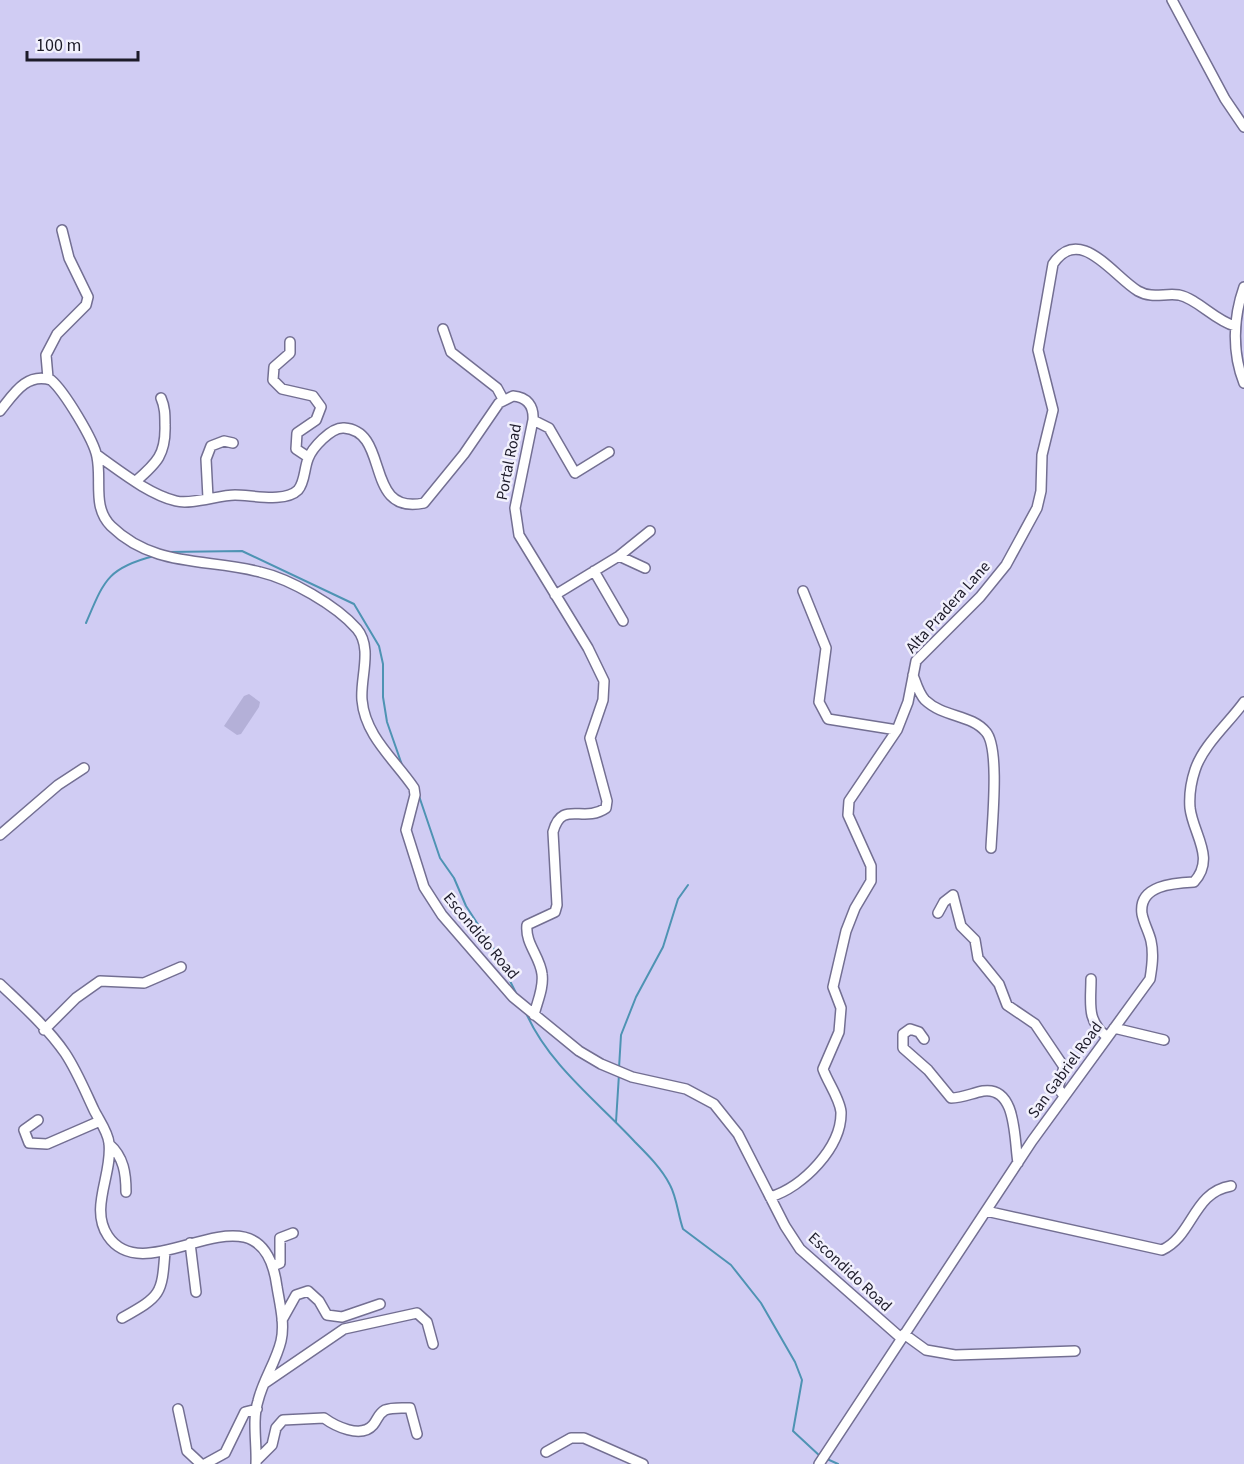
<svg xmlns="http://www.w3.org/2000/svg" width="1244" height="1464" viewBox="0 0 1244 1464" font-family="'Source Sans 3',sans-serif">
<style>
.green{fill:#b4b0d8}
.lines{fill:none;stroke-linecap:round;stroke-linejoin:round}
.stream{stroke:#4e93b3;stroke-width:2}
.minor-casing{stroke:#736f92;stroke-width:12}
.minor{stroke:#fff;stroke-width:9}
.labels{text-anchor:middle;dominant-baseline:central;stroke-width:5;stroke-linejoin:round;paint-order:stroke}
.street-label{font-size:16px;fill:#1d1b29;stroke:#f2f1fd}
</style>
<rect width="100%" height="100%" fill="#d0ccf3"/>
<path class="green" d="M249,694L260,702L259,707L241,734L237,735L224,726L244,696Z"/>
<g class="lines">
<path class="stream" d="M168,552L242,551L354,604L379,646L383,664V697L387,722L402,765
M86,623C104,581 107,568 154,556
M418,793L440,858L454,878L466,906L494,949L518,997
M526,1013C549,1065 597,1101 635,1142C648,1155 662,1169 670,1185C677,1198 678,1215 683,1229L731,1265L761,1303L795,1362L802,1380L793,1431L821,1457
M619,1068L621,1035L636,997L663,947L678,899L688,885
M616,1122L619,1074
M827,1459L838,1464"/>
<defs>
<path id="minor" d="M1172,0L1225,99L1244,127
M1244,287C1233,318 1232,353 1244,383
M443,329L451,352L497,388L503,399
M290,342V353L274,367L273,380L282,389L313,396L321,407L316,420L297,433L296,449L308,457
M48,378L46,355L57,334L86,305L88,297L69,258L62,230
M0,411C13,395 26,372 51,380C64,391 94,440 97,457C102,481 92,507 111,526C154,568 207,558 260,572C290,579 336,605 357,629C373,648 360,678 362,700C365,736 395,760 414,788L415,795L406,830L424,887L442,915L513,997L579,1051L601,1064L632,1077L686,1089L714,1104L738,1134L785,1226L800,1249L901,1338
M533,420L549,428L575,473L609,452
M97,455C120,471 148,494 176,501C191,505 219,495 235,495C252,495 285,503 298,490C305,482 304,469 308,459C312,448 331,427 344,428C391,431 363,516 424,503L464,454L499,403L513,396C527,397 534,406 533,420L515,508L519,535L588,648L604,681L603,700L590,738L607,801L606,808C583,824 562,799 553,832L557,905L555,912L527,925C525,944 540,956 542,974C544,988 537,1002 534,1015
M136,481C157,463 166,454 165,425C165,415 165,407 161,398
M208,498L206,459L211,446L224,441L233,443
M619,556L645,568
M594,571L623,621
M803,591L826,648L819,702L828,719L897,730
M555,595L619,556L650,531
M913,675C916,683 919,694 925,700C944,718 971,714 986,732C1000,748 992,824 991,848
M0,835L58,785L84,768
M938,913L944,902L953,895L961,926L975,940L978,958L999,984L1007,1005L1035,1024L1064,1067L1058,1088L1064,1096
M1091,979C1091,1004 1086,1020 1107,1037
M0,984C22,1005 48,1028 65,1053C77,1071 85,1091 94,1110C99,1120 108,1132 109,1143C113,1174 89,1208 108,1236C148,1296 262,1172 277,1287C280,1305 285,1324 281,1341C276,1362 263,1380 258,1401C252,1420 257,1444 256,1464
M1114,1028L1164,1040
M44,1030L76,998L100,981L144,983L181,967
M924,1039L919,1032L910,1029L903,1034V1048L928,1070L951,1098C963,1098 972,1093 983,1091C1017,1086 1014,1139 1018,1163
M38,1120L24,1130L29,1143L47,1144L100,1121
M109,1144C124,1157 126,1174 126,1192
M770,1197C803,1187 842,1147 841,1112C840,1099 827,1081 823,1069L839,1032L841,1008L833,987L846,931L855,908L871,881V866L848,815L849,801L897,730L908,702L916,661L980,597L1006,565L1037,508L1041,491L1042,455L1053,410L1038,350L1053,264C1080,224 1113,276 1138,291C1152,299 1164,293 1179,295C1198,299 1214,320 1235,326
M986,1211L1162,1250C1193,1236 1193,1192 1231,1186
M190,1243L196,1292
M273,1266L280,1263V1238L293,1233
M122,1318C161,1296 162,1295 165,1251
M282,1320L296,1295L308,1291L319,1301L327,1315L342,1317L380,1304
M904,1334L926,1350L955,1355L1075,1351
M265,1383L344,1329L417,1313L427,1322L433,1344
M178,1409L187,1451L201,1464
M546,1452L571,1438H584L643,1464
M256,1461L272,1445L276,1428L283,1420L324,1418C335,1426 361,1439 373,1425C378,1419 378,1414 385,1410C392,1407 402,1408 410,1408L417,1434
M205,1464L225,1453L245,1412L257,1409
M819,1464L1032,1141L1150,979C1152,967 1154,954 1151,941C1149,932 1144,924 1142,914C1138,885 1174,883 1194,882C1216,858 1193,834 1190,808C1189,795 1191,782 1195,770C1203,745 1229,723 1244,702"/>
</defs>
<use href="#minor" class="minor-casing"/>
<use href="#minor" class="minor"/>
</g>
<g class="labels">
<g class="street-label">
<text transform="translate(509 462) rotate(-79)">Portal Road</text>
<text transform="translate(948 607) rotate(-48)">Alta Pradera Lane</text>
<text transform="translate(481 936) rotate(50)">Escondido Road</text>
<text transform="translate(1065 1070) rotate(-54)">San Gabriel Road</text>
<text transform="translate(850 1272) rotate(43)">Escondido Road</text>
</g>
</g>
<path d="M27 51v9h111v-9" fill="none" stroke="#1d1b29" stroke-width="3"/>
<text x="36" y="51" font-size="18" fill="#1d1b29" stroke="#f2f1fd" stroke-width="4.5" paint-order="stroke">100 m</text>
</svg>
